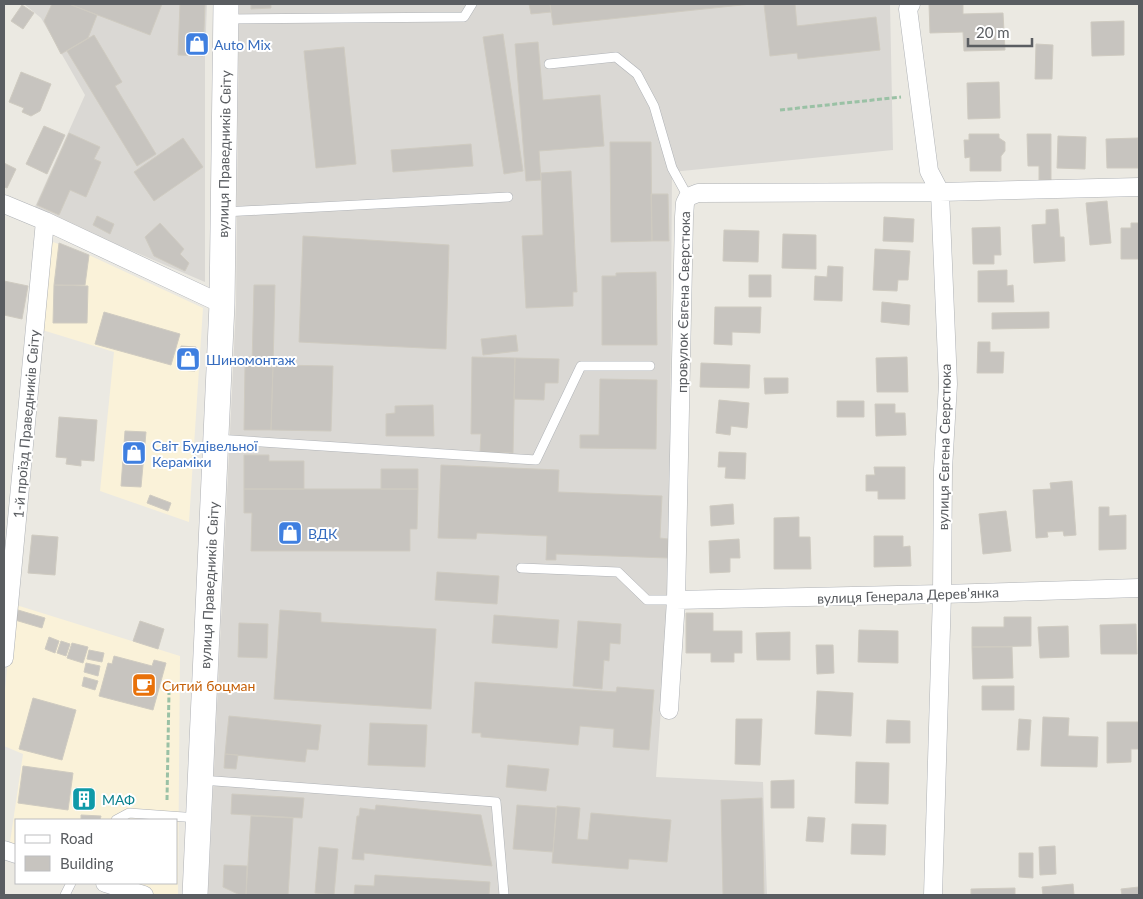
<svg xmlns="http://www.w3.org/2000/svg" width="1143" height="899" viewBox="0 0 1143 899" font-family="Lato,sans-serif">
<style>
.commercial{fill:#faf2d9}
.industrial{fill:#dad8d4}
.building{fill:#c7c4bf;stroke:#cfcbc1}
.lines{fill:none;stroke-linecap:round;stroke-linejoin:round}
.lane-casing{stroke:#afb2b6;stroke-width:10}
.street-casing{stroke:#afb2b6;stroke-width:19}
.secondary-casing{stroke:#afb1b6;stroke-width:26}
.path{stroke:#9ac1a5;stroke-width:3;stroke-dasharray:5 2.5;stroke-linecap:butt}
.lane{stroke:#fff;stroke-width:9}
.street{stroke:#fff;stroke-width:18}
.secondary{stroke:#fff;stroke-width:25}
.labels{text-anchor:middle;dominant-baseline:central;stroke-width:4;stroke-linejoin:round;paint-order:stroke}
.shop-label{font-size:14px;fill:#366cbe;stroke:#fff;text-anchor:start}
.street-label{font-size:14px;fill:#5a5d61;stroke:#fff}
.food-label{font-size:14px;fill:#c56008;stroke:#fff;text-anchor:start}
.culture-label{font-size:14px;fill:#0d838f;stroke:#fff;text-anchor:start}
</style>
<rect width="100%" height="100%" fill="#ebe9e2"/>
<path class="commercial" d="M53,242L89,255L203,308L189,522L100,491L114,352L39,329L47,254Z
M13,604L180,656L178,895H157L117,883H176V820H16V851L9,849L23,754L4,746V701Z"/>
<path class="industrial" d="M24,4H207L205,57V282L34,209L85,95L41,18Z
M239,4H890L893,150L672,172L669,601L656,777L763,782L767,895H208L236,306Z"/>
<path class="building" d="M52,4H69L97,15L88,38L61,54L44,21Z
M69,4H162L150,35Z
M180,4H205L203,56L178,55Z
M251,4H271V8L251,9Z
M529,4H550L551,12L531,14Z
M550,4H751L553,25Z
M764,4H795L797,26L876,17L880,50L798,59L797,53L770,56Z
M929,4H963V14L1003,13L1005,50L964,51L963,32L930,33Z
M22,5L34,13L23,29L11,21Z
M1124,21V55L1092,56L1091,22Z
M503,34L523,171L504,174L483,37Z
M94,35L122,82L115,86L156,154L137,166L67,51Z
M538,42L543,100L600,95L604,146L539,151L541,180L526,181L515,44Z
M1036,44L1053,45L1052,79H1035Z
M344,47L356,164L316,168L304,51Z
M21,72L51,84L40,111L31,116L22,112L24,108L9,102Z
M999,82L1000,118L968,119L967,83Z
M44,126L65,135L47,174L26,164Z
M69,133L100,147L94,159L101,162L86,197L70,190L59,215L37,205Z
M969,134H999V138L1005,142V151L1001,156V171H970V157L965,158L964,140H969Z
M1027,134H1051V180H1039V166H1028Z
M1058,136L1086,137L1085,169L1057,168Z
M183,138L203,167L154,201L134,172Z
M1138,138V168H1107L1106,139Z
M610,142H651L652,241L611,242Z
M471,144L473,166L393,172L391,150Z
M4,163L16,169L7,188L4,187Z
M571,171L577,292H573V306L526,308L522,236L543,235L541,173Z
M651,194H668L669,241H652Z
M1107,201L1111,243L1090,245L1086,203Z
M1058,209L1060,237H1064L1065,261L1034,263L1032,225L1046,224V210Z
M97,216L114,224L110,234L93,225Z
M884,217L914,219L913,242L883,241Z
M160,223L184,249L180,254L189,263L185,271L154,256L145,237Z
M1131,223H1139V259H1121V228H1131Z
M1000,227L1001,255H994V264H973L972,228Z
M724,230L759,231L758,262L723,261Z
M783,234L816,235V269L782,268Z
M303,236L449,245L446,349L299,342Z
M59,243L89,255L85,285H54Z
M875,249L910,251L908,280H898L897,291L873,290Z
M828,266L843,267L842,301L814,300L815,276L827,277Z
M1007,270V286L1013,285L1014,302H978V271Z
M656,272L657,345H602V276H616V273Z
M749,275H771V297H749Z
M4,281L28,286L22,319L4,315Z
M54,285L88,286L87,323H53Z
M254,285H275L273,367L252,366Z
M882,302L910,305L909,325L881,322Z
M715,307H761L760,333L732,332V345L714,344Z
M104,312L180,334L171,365L95,344Z
M1049,312V328L992,329V313Z
M516,335L518,351L483,355L481,339Z
M978,342H990V352H1004L1003,373H977Z
M181,346L196,347L195,371L179,370Z
M472,357L515,358L513,453L480,452L481,434H471Z
M907,357L908,392H877L876,358Z
M515,358L559,359L558,383H545L544,400L514,399Z
M701,363L750,365L749,388L700,387Z
M273,365L333,366L331,431L271,430Z
M245,366L273,367L271,430H244Z
M764,378H788V393L765,394Z
M600,379L657,380L656,449L580,448V435H599Z
M719,400L749,403L747,428L731,426L730,435L716,433Z
M837,401H864V417H837Z
M875,404H895V413H905L906,435L876,436Z
M433,405L434,436H386V414L395,413V406Z
M59,417L97,420L94,461L81,460V466L66,464L67,458L56,457Z
M125,431L146,432L141,487L121,486Z
M719,452L746,453L745,479L725,478L726,467H718Z
M244,455H269V461H304V489H244Z
M441,465L559,470L558,492L662,496L660,538L668,539V558L556,554V560H546L547,536L477,533L476,539L438,538Z
M874,467H905V499H878V491H866V475H875Z
M381,469H418V489H381Z
M1072,481L1076,535L1064,536L1063,531L1047,532L1048,537L1036,538L1033,490L1051,489L1050,483Z
M244,489H418L417,529H410V551H251L252,513H244Z
M150,495L171,503L168,511L147,503Z
M733,504L734,524L711,526L710,506Z
M1099,507H1109V516L1126,515V549L1099,550Z
M1006,511L1011,551L983,554L979,514Z
M799,517V537H810L811,569H774V518Z
M32,535L58,537L55,575L28,573Z
M874,536H903V547L910,546L911,566L874,567Z
M739,539L740,558H730V572L710,573L709,541Z
M437,572L499,576L497,604L435,600Z
M18,610L45,618L42,628L15,620Z
M280,610L321,613V622L436,629L431,709L274,699Z
M686,613H713V631H742V653H734V662H711V653H686Z
M494,615L559,620L557,648L492,643Z
M1004,617H1031V646L972,647V627H1004Z
M140,621L164,629L158,649L133,641Z
M578,621L621,624L620,644L610,643L609,661L604,660L602,689L573,686Z
M239,623L268,624L267,658L238,657Z
M1136,624L1137,654H1101L1100,625Z
M1068,626L1069,657L1040,658L1038,627Z
M859,630L898,631V663L858,662Z
M790,632V660H757L756,633Z
M49,637L59,641L55,653L45,649Z
M61,641L70,644L66,656L57,653Z
M72,643L88,647L83,663L67,658Z
M816,645H833L834,673L817,674Z
M972,647H1012L1013,678L973,679Z
M89,650L104,653L102,662L87,659Z
M114,656L152,666L154,660L166,663L153,710L99,696L108,663L112,664Z
M86,663L100,666L98,676L84,672Z
M84,677L98,681L95,690L82,686Z
M475,682L616,692L617,687L654,690L649,750L613,747L614,729L580,726L578,745L481,737V733H472Z
M982,686H1014V710H982Z
M817,691L853,693L851,736L815,734Z
M33,698L76,710L62,760L19,749Z
M229,716L321,725L318,750L307,749L305,762L225,754Z
M1043,717L1069,718L1068,736L1098,737L1097,767L1041,766Z
M736,719H762L760,765L735,764Z
M1019,719L1031,720L1029,750H1017Z
M887,720L910,721V743H886Z
M1107,722H1139V749H1131V762L1107,763Z
M370,723L427,725L425,767L368,765Z
M225,754L238,755L236,769L224,768Z
M856,762L889,763L888,804L855,803Z
M508,765L549,769L546,791L506,787Z
M23,766L73,773L68,810L18,803Z
M794,780V808H771V781Z
M80,794L90,795L88,804L78,803Z
M232,794L304,798L302,818L231,814Z
M762,798L764,895H723L721,800Z
M376,805L481,815L492,866L364,853V860L352,859L357,816H359L360,808L375,810Z
M517,805L556,808L553,852L513,849Z
M557,806L580,808L577,839L588,840L591,813L671,820L667,862L629,859L628,869L552,863Z
M81,815L101,816L100,820H81Z
M251,816L293,818L288,895H246Z
M808,817L825,818L823,842L806,841Z
M852,824L886,825L885,855L851,854Z
M1055,846L1056,874L1040,875L1039,847Z
M319,847L338,849L334,895L315,893Z
M1019,853H1033V878L1019,877Z
M224,865L247,866L246,895H240L223,887Z
M375,875L490,882L489,895H354L355,885L374,886Z
M1073,884L1074,895H1043L1042,887Z
M1139,887V895H1122L1121,889Z
M1015,888V895H971V889Z"/>
<g class="lines">
<defs>
<path id="lane" d="M228,19L464,17L472,4
M549,64L616,57L637,74L654,106L672,168L688,197
M224,212L508,197
M216,439L536,460L581,366H650
M521,568L618,572L647,600H676
M201,780L496,802L504,895
M116,820L129,813L198,818
M65,895L71,883"/>
<path id="street" d="M911,4L908,9L929,171L940,192L948,384L943,469L942,594L933,895
M4,204L45,221L222,304
M676,600L942,594L1139,588
M4,658L45,221
M669,710L676,600L684,217L685,203L688,197L698,193L940,192L1139,187
M4,850L16,854
M105,883L144,895"/>
<path id="secondary" d="M195,895L222,304L226,4"/>
</defs>
<use href="#lane" class="lane-casing"/>
<use href="#street" class="street-casing"/>
<use href="#secondary" class="secondary-casing"/>
<path class="path" d="M780,110L901,97
M167,800L169,691"/>
<use href="#lane" class="lane"/>
<use href="#street" class="street"/>
<use href="#secondary" class="secondary"/>
</g>
<defs>
<symbol id="shop-square" viewBox="-11 -11 22 22"><rect x="-9" y="-9" width="18" height="18" rx="4" fill="#3f7fe0" stroke="#fff"/><path d="M-5-2.5h2.3a2.7 3.5 0 0 1 5.4 0H5L5.5 6h-11ZM-1.5-2.5h3a1.5 2.3 0 0 0-3 0Z" fill="#fff"/></symbol>
<symbol id="cafe-square" viewBox="-11 -11 22 22"><rect x="-9" y="-9" width="18" height="18" rx="4" fill="#e8710a" stroke="#fff"/><path d="M-5.5-4.5H6V0H3Q3 3.5 0 3.5H-2.5Q-5.5 3.5-5.5 0ZM3-3.2v2h1.7v-2ZM-6 4.5H4V6H-6Z" fill="#fff"/></symbol>
<symbol id="building-square" viewBox="-11 -11 22 22"><rect x="-9" y="-9" width="18" height="18" rx="4" fill="#0f9aa8" stroke="#fff"/><path d="M-4-6H4V6H1V3H-1V6H-4ZM-2.5-4.3h1.7v1.8h-1.7ZM.8-4.3h1.7v1.8H.8ZM-2.5-1h1.7V.8h-1.7ZM.8-1h1.7V.8H.8Z" fill="#fff"/></symbol>
</defs>
<g fill-rule="evenodd">
<use href="#shop-square" x="183" y="30" width="28" height="28"/>
<use href="#shop-square" x="174" y="345" width="28" height="28"/>
<use href="#shop-square" x="120" y="439" width="28" height="28"/>
<use href="#shop-square" x="276" y="519" width="28" height="28"/>
<use href="#cafe-square" x="130" y="671" width="28" height="28"/>
<use href="#building-square" x="70" y="785" width="28" height="28"/>
</g>
<g class="labels">
<g class="shop-label">
<text x="214" y="44">Auto Mix</text>
<text x="206" y="359">Шиномонтаж</text>
<text x="152" y="445">Світ Будівельної<tspan x="152" dy="16">Кераміки</tspan></text>
<text x="308" y="533">ВДК</text>
</g>
<g class="street-label">
<text transform="translate(224 154) rotate(-89)">вулиця Праведників Світу</text>
<text transform="translate(683 302) rotate(-89)">провулок Євгена Сверстюка</text>
<text transform="translate(26 424) rotate(-85)">1-й проїзд Праведників Світу</text>
<text transform="translate(944 447) rotate(-89)">вулиця Євгена Сверстюка</text>
<text transform="translate(209 585) rotate(-87)">вулиця Праведників Світу</text>
<text transform="translate(908 595) rotate(-2)">вулиця Генерала Деревʼянка</text>
</g>
<g class="food-label">
<text x="162" y="685">Ситий боцман</text>
</g>
<g class="culture-label">
<text x="102" y="799">МАФ</text>
</g>
</g>
<rect width="1143" height="899" fill="none" stroke="#5a5d61" stroke-width="10"/>
<rect x="15" y="819" width="162" height="65" fill="#ffffff" stroke="#bdbec0"/>
<rect x="25" y="835" width="25" height="8" fill="#ffffff" stroke="#bdbec0"/>
<text x="60" y="844" font-size="15" fill="#5a5d61">Road</text>
<rect x="25" y="856" width="25" height="15" fill="#c7c4bf" stroke="#bdbec0"/>
<text x="60" y="869" font-size="15" fill="#5a5d61">Building</text>
<path d="M968 38v8h64v-8" fill="none" stroke="#5a5d61" stroke-width="2.5"/>
<text x="976" y="38" font-size="15" fill="#5a5d61" stroke="#ffffff" stroke-width="4" paint-order="stroke">20 m</text>
</svg>
